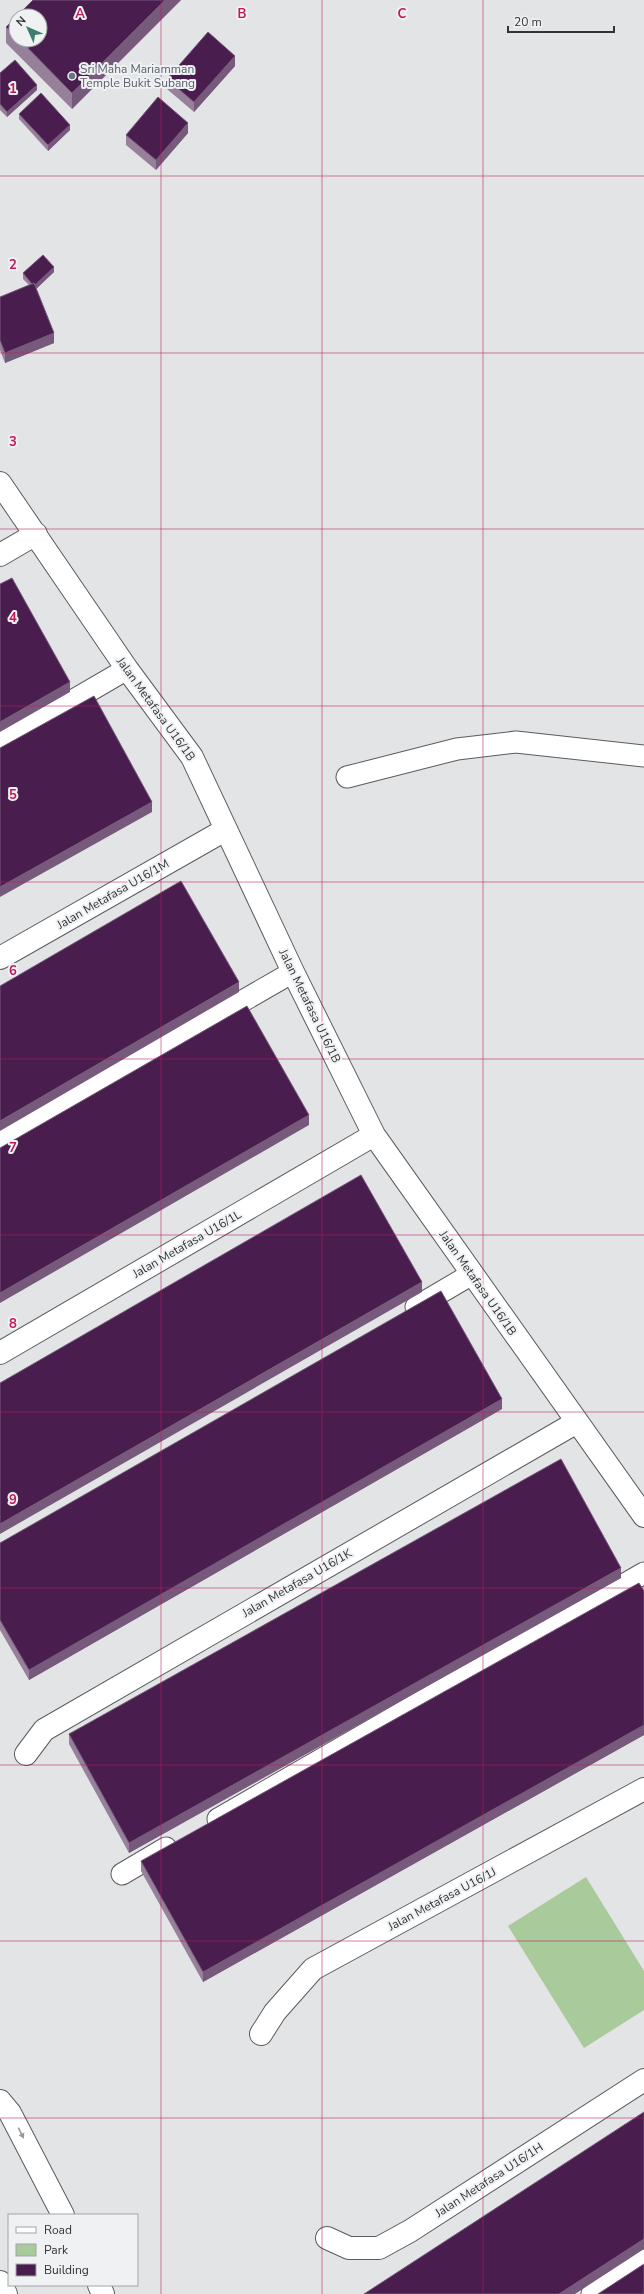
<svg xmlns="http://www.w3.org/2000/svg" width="644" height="2294" viewBox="0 0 644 2294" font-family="'Nunito Sans',sans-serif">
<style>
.green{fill:#a9ca9a}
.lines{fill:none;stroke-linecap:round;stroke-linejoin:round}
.service-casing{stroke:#5a5c5e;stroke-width:23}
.minor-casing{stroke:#5a5c5e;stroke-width:24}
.secondary-casing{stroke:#5a5c5e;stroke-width:24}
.service{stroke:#fff;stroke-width:21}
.minor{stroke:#fff;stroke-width:22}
.secondary{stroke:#fff;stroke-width:22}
.wall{fill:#96809a}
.shaded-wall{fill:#77597c}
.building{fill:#491d4e;stroke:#77597c}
.oneway{fill:#989999}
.grid{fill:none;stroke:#c2185b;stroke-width:1;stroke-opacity:0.55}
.worship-dot{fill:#6b7280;stroke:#eff1f3;stroke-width:1.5}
.labels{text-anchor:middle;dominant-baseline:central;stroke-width:4;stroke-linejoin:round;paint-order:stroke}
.worship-label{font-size:12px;fill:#5b616d;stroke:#eff1f3;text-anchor:start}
.street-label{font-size:12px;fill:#323333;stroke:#eff1f3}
.grid-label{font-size:13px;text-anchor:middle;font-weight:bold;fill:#c2185b;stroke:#eff1f3;stroke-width:4;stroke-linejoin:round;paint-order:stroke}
</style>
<rect width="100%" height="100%" fill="#e2e4e6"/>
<path class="green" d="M586,1877L644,1971V2010L584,2048L508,1926Z"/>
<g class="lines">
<defs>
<path id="service" d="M0,743L127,669
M347,777L457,749L516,742L644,756
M0,1141L293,972
M416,1307L472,1274
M218,1819L644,1573
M122,1874L166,1848
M592,2294L644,2260"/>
<path id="minor" d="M0,483L127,669L192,757L293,972L374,1135L644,1516
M0,555L36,534
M0,958L225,830
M0,1353L374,1135
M26,1754L44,1730L577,1422
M261,2034L275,2012L313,1969L644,1789
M327,2238L349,2248H379L410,2231L644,2080"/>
<path id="secondary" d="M0,2101L10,2113L63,2215
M0,2282L6,2294
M99,2285L103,2294"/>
</defs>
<use href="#service" class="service-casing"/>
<use href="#minor" class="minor-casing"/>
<use href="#secondary" class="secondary-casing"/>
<use href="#service" class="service"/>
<use href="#minor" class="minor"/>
<use href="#secondary" class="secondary"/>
</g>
<path class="wall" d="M33,0H181L72,109L6,43V27L16,17V40H40Z
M235,66L194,112L167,89V79Z
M0,73L37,90L7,117L0,110Z
M19,114L70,130L48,151L19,119Z
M188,133L156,170L126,145V135Z
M54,272L36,289L54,343L5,363L0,350V297L29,285L23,279V273Z
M502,1409L29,1680L0,1630V1543Z
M621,1578L129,1853L69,1744V1734Z
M644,1591V1735L203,1982L141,1871V1861Z"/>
<path class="shaded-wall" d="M165,0H181L72,109V93Z
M235,56V66L194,112V102Z
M37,85V90L7,117V112Z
M188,123V133L156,170V160Z
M70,125V130L48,151V145Z
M54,267V272L34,291V286Z
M54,333V343L5,363V353Z
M70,682V692L0,732V722Z
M152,802V812L0,897V887Z
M239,982V992L0,1131V1121Z
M309,1115V1125L0,1303V1293Z
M422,1282V1292L0,1534V1524Z
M502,1399V1409L29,1680V1670Z
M621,1568V1578L129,1853V1843Z
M644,1725V1735L203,1982V1972Z
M644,2239V2249L575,2294H559Z"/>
<path class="building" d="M33,0H165L72,93L20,40H40V16H17Z
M16,17V36L6,27Z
M208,32L235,56L194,102L167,79Z
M15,60L37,85L7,112L0,104V73Z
M41,93L70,125L48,145L19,114Z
M158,97L188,123L156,160L126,135Z
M43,255L54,267L35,285L34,283L32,284L23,273Z
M34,283L54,333L5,353L0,340V297Z
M12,578L70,682L0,722V584Z
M94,696L152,802L0,887V748Z
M181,881L239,982L0,1121V986Z
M247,1006L309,1115L0,1293V1148Z
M361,1175L422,1282L0,1524V1383Z
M441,1291L502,1399L29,1670L0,1620V1543Z
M561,1459L621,1568L129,1843L69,1734Z
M639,1583L644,1591V1725L203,1972L141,1861Z
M644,2112V2239L559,2294H364Z
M644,2264V2294H598Z"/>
<defs><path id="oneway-solid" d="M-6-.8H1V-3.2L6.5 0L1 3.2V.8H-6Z"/></defs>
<use class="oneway" href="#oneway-solid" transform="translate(21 2133) rotate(63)"/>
<path class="grid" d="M161,0V2294M322,0V2294M483,0V2294M0,176H644M0,353H644M0,529H644M0,706H644M0,882H644M0,1059H644M0,1235H644M0,1412H644M0,1588H644M0,1765H644M0,1941H644M0,2118H644"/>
<circle class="worship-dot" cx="72" cy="76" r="4"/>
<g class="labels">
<g class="worship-label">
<text x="80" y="69">Sri Maha Mariamman<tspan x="80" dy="14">Temple Bukit Subang</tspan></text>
</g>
<g class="street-label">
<text transform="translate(156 709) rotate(54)">Jalan Metafasa U16/1B</text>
<text transform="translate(113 894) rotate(-30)">Jalan Metafasa U16/1M</text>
<text transform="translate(310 1006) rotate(64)">Jalan Metafasa U16/1B</text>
<text transform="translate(187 1244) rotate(-30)">Jalan Metafasa U16/1L</text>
<text transform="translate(478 1283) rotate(55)">Jalan Metafasa U16/1B</text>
<text transform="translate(297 1583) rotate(-30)">Jalan Metafasa U16/1K</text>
<text transform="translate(442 1899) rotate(-28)">Jalan Metafasa U16/1J</text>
<text transform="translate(489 2180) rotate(-33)">Jalan Metafasa U16/1H</text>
</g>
</g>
<g class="grid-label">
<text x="80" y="18">A</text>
<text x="242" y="18">B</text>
<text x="402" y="18">C</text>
<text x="13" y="93">1</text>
<text x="13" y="269">2</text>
<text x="13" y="446">3</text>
<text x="13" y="622">4</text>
<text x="13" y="799">5</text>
<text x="13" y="975">6</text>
<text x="13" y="1152">7</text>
<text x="13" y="1328">8</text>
<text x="13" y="1504">9</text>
</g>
<rect x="8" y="2214" width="130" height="72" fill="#eff1f3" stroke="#a3a5a6"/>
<rect x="16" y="2227" width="20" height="6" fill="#ffffff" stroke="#a3a5a6"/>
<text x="44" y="2234" font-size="12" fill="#323333">Road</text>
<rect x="16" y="2244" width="20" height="12" fill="#a9ca9a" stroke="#a3a5a6"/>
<text x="44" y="2254" font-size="12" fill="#323333">Park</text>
<rect x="16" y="2264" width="20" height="12" fill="#491d4e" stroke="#a3a5a6"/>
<text x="44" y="2274" font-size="12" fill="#323333">Building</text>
<g transform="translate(28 28) rotate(315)"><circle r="19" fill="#eff1f3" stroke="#a3a5a6"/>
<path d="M0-3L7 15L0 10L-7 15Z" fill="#3e7e6c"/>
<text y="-6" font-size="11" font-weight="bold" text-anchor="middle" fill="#323333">N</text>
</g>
<path d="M508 26v6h106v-6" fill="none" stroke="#323333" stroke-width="2"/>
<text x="514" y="26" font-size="12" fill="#323333" stroke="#eff1f3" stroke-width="3" paint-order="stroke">20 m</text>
</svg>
